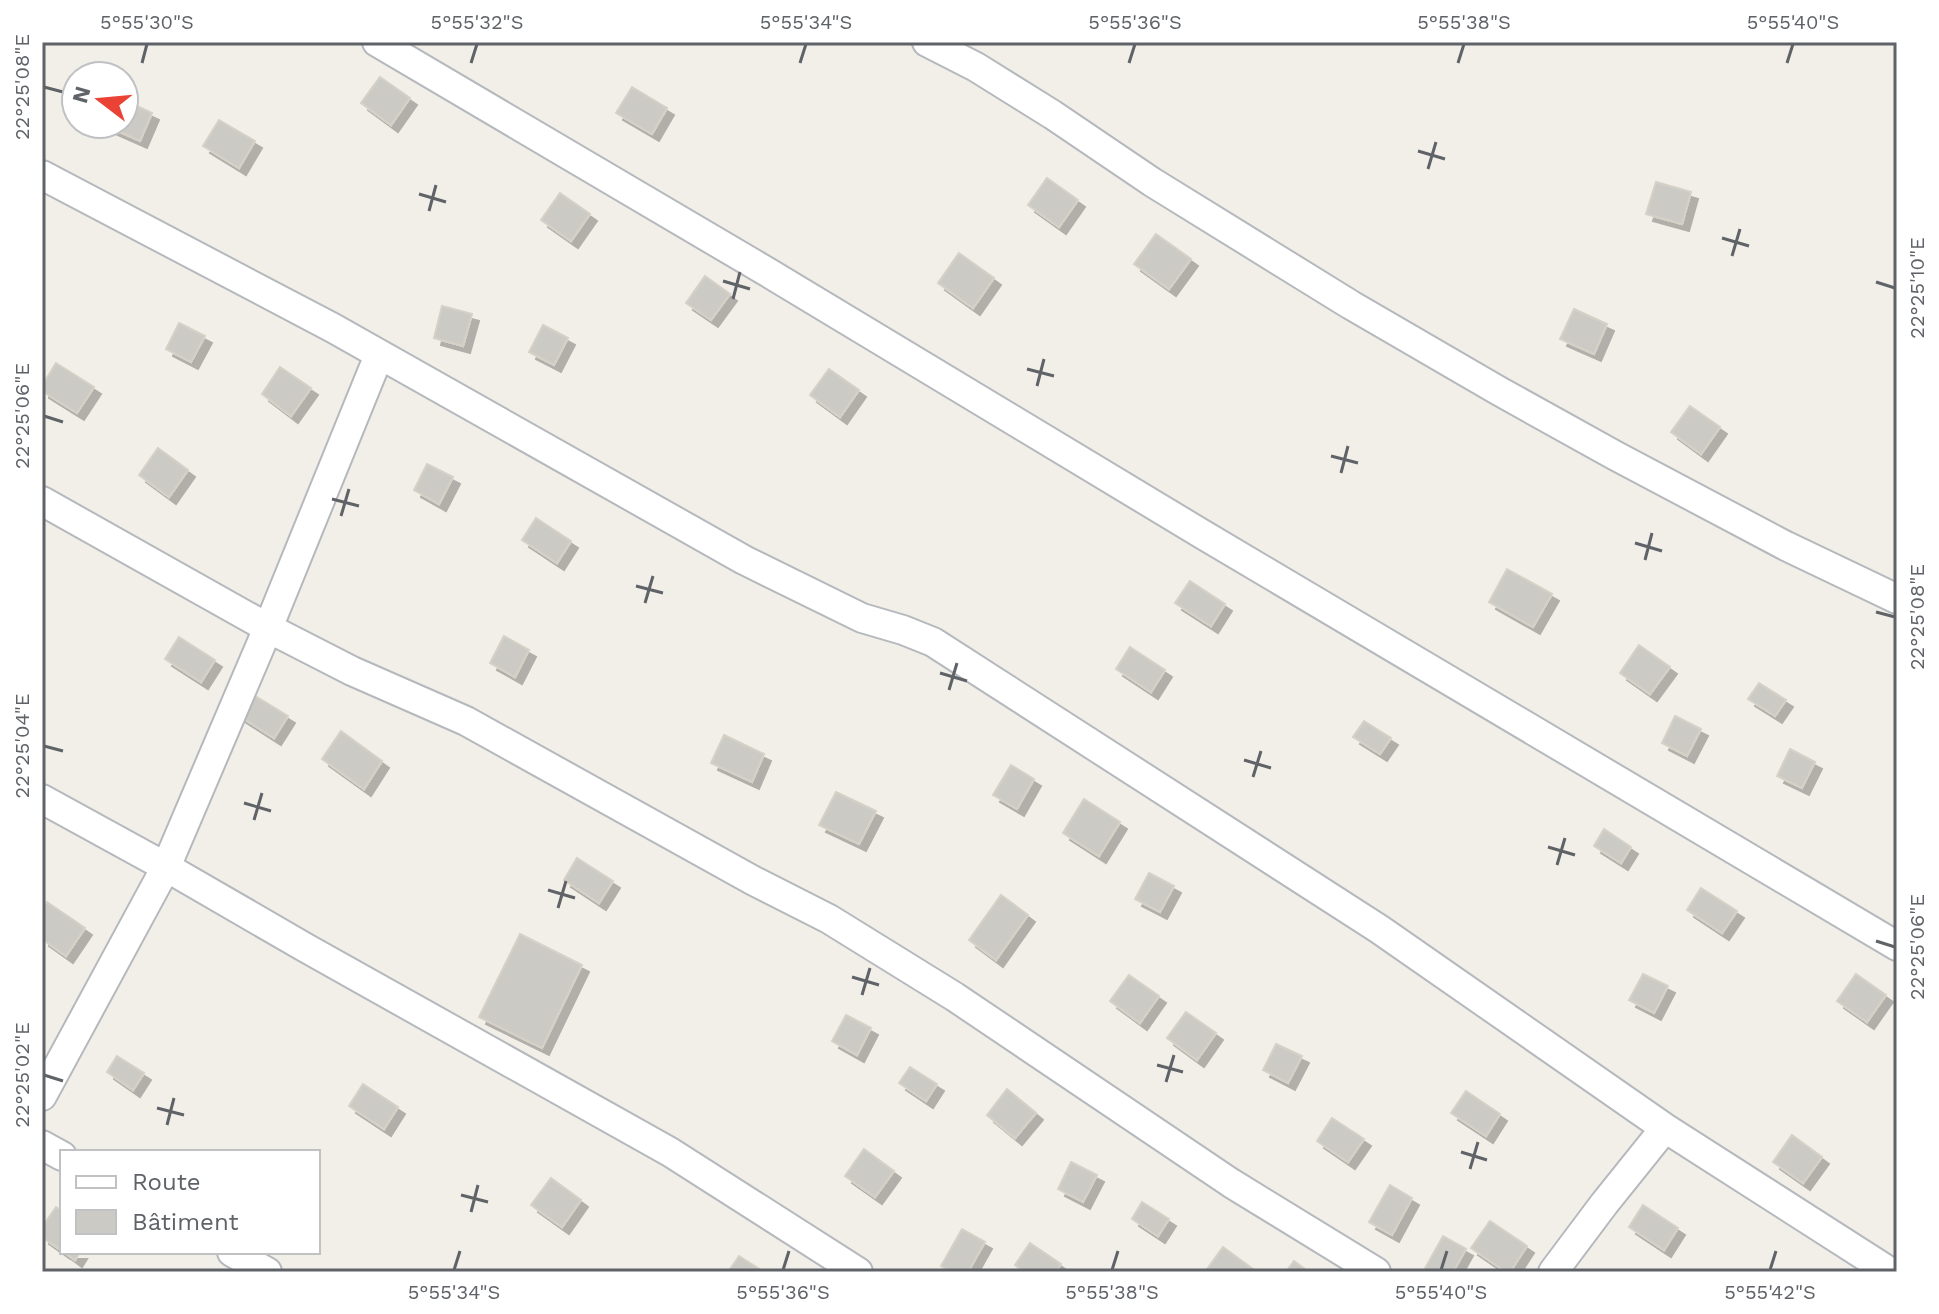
<svg xmlns="http://www.w3.org/2000/svg" width="1939" height="1314" viewBox="0 0 1939 1314" font-family="'Work Sans',sans-serif">
<style>
.building{fill:#cccac5;stroke:#d6d1c6;stroke-width:2;filter:url(#shadow)}
.lines{fill:none;stroke-linecap:round;stroke-linejoin:round}
.street-casing{stroke:#b5b8bc;stroke-width:32}
.street{stroke:#fff;stroke-width:28}
.ticks{fill:none;stroke:#5f6368;stroke-width:3}
.neatline{fill:none;stroke:#5f6368;stroke-width:3}
.ticks-label{font-size:20px;text-anchor:middle;fill:#5f6368}
</style>
<defs>
<filter id="shadow"><feDropShadow dx="7" dy="7" stdDeviation="0" flood-color="#0004"/></filter>
</defs>
<rect width="100%" height="100%" fill="#f1efe8"/>
<path class="building" d="M380,77L410,98L391,125L361,103Z
M632,87L667,108L652,134L616,113Z
M124,100L152,113L140,141L102,124H124Z
M219,120L255,141L239,168L203,146Z
M1047,178L1078,200L1059,227L1028,205Z
M1656,182L1691,192L1682,224L1646,214Z
M560,193L590,214L571,241L541,220Z
M1156,234L1191,259L1169,289L1134,264Z
M959,253L994,278L973,308L938,283Z
M705,276L730,294L711,320L686,303Z
M442,306L472,314L463,346L434,338Z
M1574,309L1607,324L1594,354L1560,339Z
M179,323L205,336L191,362L166,349Z
M543,325L568,338L554,365L529,352Z
M56,363L94,387L77,413L42,391V386Z
M280,367L311,388L291,416L262,394Z
M829,369L859,390L840,417L810,395Z
M1690,406L1720,427L1701,454L1671,432Z
M158,448L188,470L169,497L139,475Z
M427,464L453,477L439,504L414,490Z
M536,518L571,541L557,563L522,540Z
M1507,569L1552,594L1533,627L1489,602Z
M1190,581L1225,604L1211,626L1175,603Z
M504,636L529,650L515,677L490,663Z
M179,637L215,660L201,682L165,659Z
M1639,645L1670,667L1650,694L1620,673Z
M1130,647L1165,670L1151,692L1116,669Z
M1759,683L1786,700L1775,716L1748,699Z
M252,694L288,716L274,738L238,715Z
M1675,716L1701,729L1687,756L1662,743Z
M1364,721L1391,738L1380,754L1353,737Z
M341,731L382,761L364,789L322,759Z
M724,735L764,754L752,782L711,763Z
M1790,749L1815,762L1802,788L1777,776Z
M1011,765L1034,779L1017,809L993,795Z
M836,792L876,811L859,844L819,825Z
M1084,799L1120,822L1099,856L1063,833Z
M1604,829L1631,847L1621,863L1594,846Z
M577,858L613,881L599,903L564,880Z
M1149,873L1174,886L1160,912L1135,899Z
M1701,888L1737,911L1722,933L1687,910Z
M1001,895L1028,915L996,960L969,940Z
M47,902L85,928L66,956L42,939V910Z
M520,934L582,965L542,1048L479,1017Z
M1643,974L1668,986L1654,1013L1629,1000Z
M1856,974L1886,995L1867,1022L1837,1001Z
M1129,975L1159,996L1140,1023L1110,1001Z
M1186,1012L1216,1033L1197,1060L1167,1038Z
M846,1015L871,1028L857,1055L832,1041Z
M1276,1044L1302,1056L1288,1083L1263,1070Z
M117,1056L144,1073L133,1090L107,1072Z
M910,1067L937,1084L926,1101L899,1083Z
M363,1084L398,1107L384,1129L349,1106Z
M1007,1089L1036,1113L1015,1138L987,1115Z
M1466,1091L1500,1114L1486,1136L1451,1113Z
M1332,1118L1364,1139L1348,1162L1317,1141Z
M1792,1135L1822,1157L1803,1183L1773,1162Z
M864,1149L894,1171L875,1197L845,1176Z
M1071,1162L1097,1175L1083,1202L1058,1189Z
M551,1178L581,1200L562,1227L531,1205Z
M1390,1185L1412,1198L1392,1235L1369,1222Z
M1142,1202L1169,1219L1158,1236L1132,1219Z
M1643,1205L1678,1228L1664,1250L1629,1227Z
M56,1207L62,1211V1251L42,1237V1227Z
M1490,1221L1527,1246L1510,1272H1506L1471,1248Z
M962,1229L985,1242L968,1272H952L941,1266Z
M1443,1236L1466,1249L1453,1272H1423Z
M1030,1243L1061,1264L1055,1272H1024L1015,1265Z
M1223,1247L1253,1269L1251,1272H1205Z
M64,1252H80L75,1260Z
M739,1256L764,1272H728Z
M1294,1261L1309,1272H1286Z"/>
<g class="lines">
<defs>
<path id="street" d="M377,42L769,273L1202,534L1897,946
M927,42L976,67L1053,115L1152,182L1351,305L1499,391L1616,456L1786,546L1897,599
M42,175L333,328L744,560L862,618L903,630L933,642L1379,929L1665,1128L1890,1272
M42,501L268,628L352,671L466,721L754,881L829,919L955,997L1231,1183L1376,1272
M42,799L166,867L306,948L670,1152L858,1272
M42,1096L166,867L268,628L379,355
M42,1145L62,1156
M232,1252L267,1272
M1553,1272L1604,1204L1665,1128"/>
</defs>
<use href="#street" class="street-casing"/>
<use href="#street" class="street"/>
</g>
<path class="ticks" d="M142,63L147,44M471,63L477,44M800,63L806,44M1129,63L1135,44M1458,63L1464,44M1787,63L1793,44M44,87L63,92M1418,151L1445,159M1428,169L1436,142M419,194L446,202M429,211L436,185M1722,238L1749,246M1732,256L1740,229M723,281L750,289M1876,282L1895,288M733,299L740,272M1027,369L1054,376M1037,386L1044,359M44,416L63,422M1331,456L1358,463M1341,473L1348,446M332,499L359,506M341,516L349,489M1635,543L1662,551M1645,560L1652,533M636,586L663,593M645,603L653,576M1876,612L1895,617M940,673L967,681M949,690L957,663M44,746L63,751M1244,760L1271,768M1253,777L1261,751M244,803L271,811M254,820L262,793M1548,847L1575,855M1557,865L1565,838M548,890L575,898M558,908L566,881M1876,941L1895,947M852,977L879,985M862,995L870,968M1157,1065L1183,1072M44,1075L63,1081M1166,1082L1174,1055M157,1108L184,1115M167,1125L174,1098M1461,1152L1487,1160M1470,1169L1478,1142M461,1195L488,1202M471,1212L478,1185M454,1270L460,1251M783,1270L789,1251M1112,1270L1118,1251M1441,1270L1447,1251M1770,1270L1776,1251"/>
<rect width="1939" height="1314" fill="none" stroke="#ffffff" stroke-width="88"/>
<rect x="60" y="1150" width="260" height="104" fill="#ffffff" stroke="#bfc1c3" stroke-width="2"/>
<rect x="76" y="1176" width="40" height="12" fill="#ffffff" stroke="#bfc1c3" stroke-width="2"/>
<text x="132" y="1190" font-size="24" fill="#5f6368">Route</text>
<rect x="76" y="1210" width="40" height="24" fill="#cccac5" stroke="#bfc1c3" stroke-width="2"/>
<text x="132" y="1230" font-size="24" fill="#5f6368">Bâtiment</text>
<g transform="translate(100 100) rotate(286)"><circle r="38" fill="#ffffff" stroke="#bfc1c3" stroke-width="2"/>
<path d="M0-6L14 30L0 20L-14 30Z" fill="#ea4335"/>
<text y="-12" font-size="22" font-weight="bold" text-anchor="middle" fill="#5f6368">N</text>
</g>
<rect x="44" y="44" width="1851" height="1226" class="neatline"/>
<g class="ticks-label">
<text x="147" y="29">5°55'30"S</text>
<text x="477" y="29">5°55'32"S</text>
<text x="806" y="29">5°55'34"S</text>
<text x="1135" y="29">5°55'36"S</text>
<text x="1464" y="29">5°55'38"S</text>
<text x="1793" y="29">5°55'40"S</text>
<text transform="translate(22 87) rotate(-90)" y="7">22°25'08"E</text>
<text transform="translate(1917 288) rotate(-90)" y="7">22°25'10"E</text>
<text transform="translate(22 416) rotate(-90)" y="7">22°25'06"E</text>
<text transform="translate(1917 617) rotate(-90)" y="7">22°25'08"E</text>
<text transform="translate(22 746) rotate(-90)" y="7">22°25'04"E</text>
<text transform="translate(1917 947) rotate(-90)" y="7">22°25'06"E</text>
<text transform="translate(22 1075) rotate(-90)" y="7">22°25'02"E</text>
<text x="454" y="1299">5°55'34"S</text>
<text x="783" y="1299">5°55'36"S</text>
<text x="1112" y="1299">5°55'38"S</text>
<text x="1441" y="1299">5°55'40"S</text>
<text x="1770" y="1299">5°55'42"S</text>
</g>
</svg>
